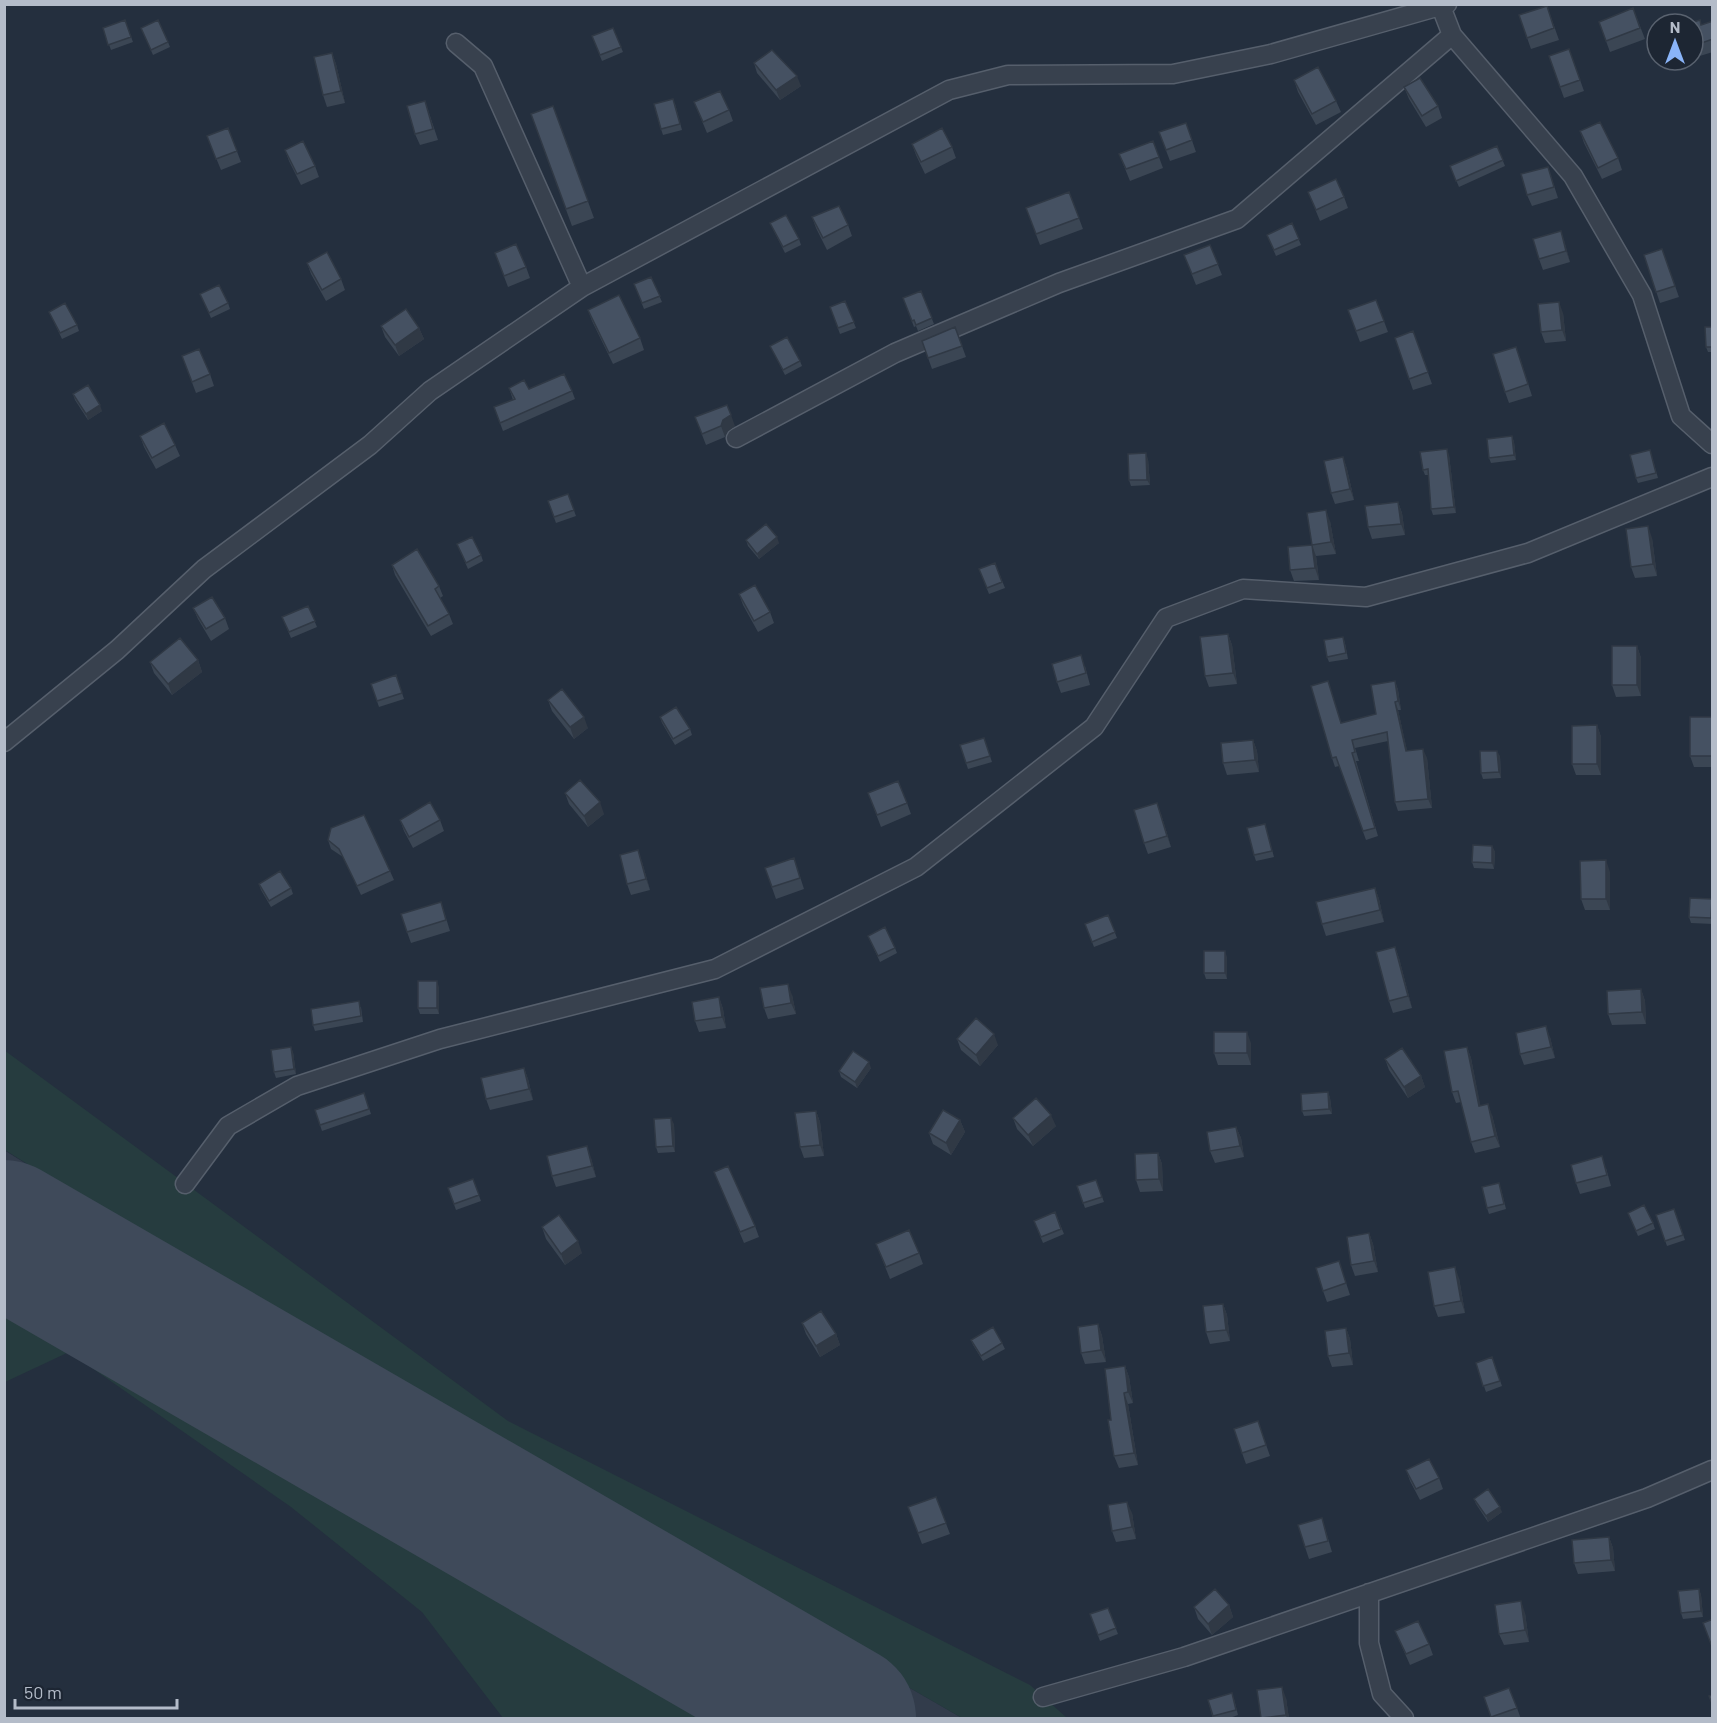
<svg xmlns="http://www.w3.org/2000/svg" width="1717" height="1723" viewBox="0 0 1717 1723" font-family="Barlow,sans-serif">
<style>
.airport{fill:#323c4b}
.green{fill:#263c3f}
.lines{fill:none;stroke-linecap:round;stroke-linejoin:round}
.runway{stroke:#3f4a5a;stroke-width:146}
.street-casing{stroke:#565f6c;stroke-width:21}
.street{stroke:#38414e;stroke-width:18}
.wall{fill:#3b4654}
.shaded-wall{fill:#303945}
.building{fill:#455162;stroke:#303945;stroke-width:1.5}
</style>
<rect width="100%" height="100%" fill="#242f3e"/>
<path class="airport" d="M4,1150L174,1256L584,1500L962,1718H751L300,1454L5,1275Z"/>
<path class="green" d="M4,1050L508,1421L1030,1685L1067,1718H962L584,1500L174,1256L5,1150Z
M4,1275L300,1454L751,1718H503L422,1612L291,1507L69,1352L5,1382Z"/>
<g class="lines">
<path class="runway" d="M4,1233L843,1718"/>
<defs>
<path id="street" d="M1440,4L1452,35L1573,176L1642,295L1681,416L1712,444
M456,43L483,66L582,287
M736,438L895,353L1059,283L1237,219L1452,35
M4,742L117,650L204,569L370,445L430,391L582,287L949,90L1008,75L1173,74L1271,54L1447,4
M185,1184L228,1126L297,1086L440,1039L715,969L916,867L1094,727L1166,618L1243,589L1366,597L1528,553L1712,477
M1369,1593V1643L1382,1694L1404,1718
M1043,1697L1184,1657L1647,1498L1712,1470"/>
</defs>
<use href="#street" class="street-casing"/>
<use href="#street" class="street"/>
</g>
<path class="wall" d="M1547,6L1559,40L1531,49L1519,15Z
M1633,8L1645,39L1610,52L1599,22Z
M125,20L133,42L111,50L103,28Z
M1713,21V52L1693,58V24L1701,25Z
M141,28L168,42L170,47L153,55Z
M613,28L623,52L602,61L592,36Z
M1569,49L1584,91L1564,98L1560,87Z
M332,53L336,64L345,103L327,107L323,95Z
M1673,60H1689L1675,65Z
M754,63L801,86L780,100L757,73Z
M1294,80L1336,101L1341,112L1316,125L1298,92Z
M1404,87L1438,106L1442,118L1426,127L1409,99Z
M425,101L438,140L420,145L415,134Z
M694,102L729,110L733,121L707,133Z
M675,104L682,130L663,135L661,129Z
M553,106L594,218L572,226L531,114Z
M1186,123L1196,152L1170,161L1159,132Z
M228,128L241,162L221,170L207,136Z
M1580,131L1618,158L1622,170L1602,179L1584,143Z
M1153,141L1163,168L1130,181L1119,154Z
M912,144L952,147L956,158L925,174L916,155Z
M1497,146L1505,166L1459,187L1450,166Z
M285,150L315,166L319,177L301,185L289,161Z
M1548,167L1558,198L1532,206L1527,195Z
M1069,192L1083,229L1040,245L1026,208Z
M1308,192L1344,197L1348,208L1320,221Z
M812,217L848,225L852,236L827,250L816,228Z
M770,223L799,239L801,245L785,253Z
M1292,223L1301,245L1276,256L1267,235Z
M1561,231L1570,262L1543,270L1539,259Z
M1210,245L1222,275L1196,285L1184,255Z
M1662,249L1679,297L1660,303L1644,255Z
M495,253L526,267L530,278L508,287Z
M307,263L341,279L345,290L326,301L311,274Z
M651,277L662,302L644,309L634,284Z
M921,291L934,324L918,331L916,326L914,327L903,298Z
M200,294L228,303L230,309L211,318Z
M1376,300L1388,332L1360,342L1348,310Z
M845,301L856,328L840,334L830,307Z
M588,310L640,338L644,350L613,364L592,321Z
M49,312L77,325L79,331L62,339Z
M1563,313L1566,341L1545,343L1541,332Z
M381,326L419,328L424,339L399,356L385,337Z
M955,327L966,357L932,369L922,341Z
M1713,327V352H1708L1706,347Z
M1413,331L1432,384L1413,390L1395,338Z
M770,346L800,361L802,366L785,375Z
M182,356L210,374L214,386L196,393Z
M1520,358L1532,396L1509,403L1505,392Z
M509,388L572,391L575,399L503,431L494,407L513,400Z
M73,394L102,411L88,420L75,400Z
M695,417L735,426L727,432L725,437L706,445Z
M140,436L175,445L180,456L156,469L144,447Z
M1512,436L1514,442L1516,460L1491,463L1489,458Z
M1650,450L1658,478L1638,483L1636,478Z
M1449,455L1456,513L1433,515L1431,509L1429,475H1425L1423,470Z
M1343,457L1347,469L1354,500L1335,504L1331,493Z
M1148,459L1150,485L1131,486L1129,480Z
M568,494L576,516L556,523L548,501Z
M1398,502L1402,513L1405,535L1372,539L1368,527Z
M1330,521L1336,554L1316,556L1319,580L1294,581L1290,570L1312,545Z
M1652,538L1657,576L1635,578L1631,567Z
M746,540L779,543L759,559L748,546Z
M457,544L481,555L483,561L468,569Z
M995,563L1005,588L989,594L979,569Z
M392,565L439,586L443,596L440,598L449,614L453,624L431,636L395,575Z
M739,594L770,612L774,623L758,632L743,605Z
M308,606L317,627L291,638L282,617Z
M193,608L225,618L229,629L211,641L198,619Z
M1228,634L1232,645L1237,684L1209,687L1205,676Z
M1343,637L1345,643L1348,659L1329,662L1327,657Z
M1637,646L1641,658V696L1616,697L1612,685Z
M198,660L202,672L172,695L154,673L150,662Z
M1085,666L1090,685L1061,693L1057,682Z
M396,675L404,699L379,707L371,684Z
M1328,681L1341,723L1376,714L1395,681L1398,690L1401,710H1398L1407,751L1427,758L1432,808L1398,811L1395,802L1388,741L1355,748L1359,761H1356L1378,836L1366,840L1339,766L1335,767L1332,758Z
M548,700L588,728L574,739L552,711Z
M660,717L690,729L692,735L675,745L662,723Z
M1713,717V767H1694L1690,756Z
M1597,725L1601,737V775H1576L1572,764Z
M984,738L992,762L968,769L960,745Z
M1253,740L1257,751L1259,772L1227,775L1223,763Z
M1500,756L1501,778L1483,779L1481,773Z
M565,793L604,814L588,827L569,804Z
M868,793L907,803L911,814L881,827Z
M1161,814L1171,847L1148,854L1144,843Z
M400,820H440L444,831L413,848L404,831Z
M1265,824L1274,857L1256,861L1254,855Z
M328,840L390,871L394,880L361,895L343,857L331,849Z
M1492,846L1495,852L1494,869L1474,868L1472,862Z
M794,858L804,889L776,899L765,868Z
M642,862L650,890L631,895L627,884Z
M1610,872V910H1585L1581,899Z
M259,884L291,888L293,894L271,907L261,890Z
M1375,888L1379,899L1384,922L1326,936L1322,924Z
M1712,899L1713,924L1691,923L1689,917Z
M441,902L450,931L411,943L407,932Z
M1108,915L1117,938L1094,947L1085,924Z
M868,936L895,948L897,953L880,962Z
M1395,947L1399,958L1412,1008L1393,1013L1389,1001Z
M1227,957V979H1206L1204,973Z
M439,987V1014H420L418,1008Z
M1641,989L1645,1001L1646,1024L1612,1025L1608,1014Z
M792,995L796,1014L768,1019L764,1008Z
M719,997L723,1009L726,1028L699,1032L695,1021Z
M361,1007L363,1022L315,1031L313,1025Z
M1550,1037L1555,1058L1524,1065L1520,1054Z
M957,1039L998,1045L980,1066L961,1050Z
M1251,1043V1065H1218L1214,1053Z
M1467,1047L1471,1058L1480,1106L1492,1115L1500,1147L1475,1153L1471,1142L1461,1102L1456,1103L1452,1092Z
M293,1052L296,1074L276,1078L274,1072Z
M1385,1059L1421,1076L1425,1087L1408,1098L1389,1070Z
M524,1068L528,1079L533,1100L490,1110L486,1099Z
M871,1068L857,1088L841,1077L839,1071Z
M1328,1092L1330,1098L1332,1114L1304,1116L1302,1111Z
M364,1093L371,1114L322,1131L315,1110Z
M816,1111L820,1122L824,1156L804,1158L800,1147Z
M1013,1118L1056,1126L1033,1146L1017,1129Z
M960,1120L965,1132L951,1155L933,1144L929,1133Z
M674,1124L675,1152L658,1153L656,1147Z
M1236,1127L1241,1138L1244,1157L1215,1163L1210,1151Z
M1158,1153L1162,1164L1163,1191L1140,1192L1136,1180Z
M591,1158L596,1177L556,1187L552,1176Z
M1606,1168L1611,1186L1580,1194L1576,1183Z
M714,1172L755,1226L759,1237L744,1243Z
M473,1179L481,1201L456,1210L448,1188Z
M1096,1180L1104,1202L1085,1208L1077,1186Z
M1501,1189L1506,1209L1489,1214L1487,1208Z
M1674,1209L1685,1240L1667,1246L1656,1215Z
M1055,1212L1064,1234L1043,1243L1034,1221Z
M1628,1213L1653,1223L1655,1229L1638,1236Z
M542,1227L582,1253L565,1265L546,1239Z
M1369,1233L1373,1244L1378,1272L1355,1276L1351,1265Z
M876,1244L919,1253L923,1264L890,1279Z
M1339,1261L1350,1295L1327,1302L1323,1291Z
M1459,1278L1465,1313L1438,1317L1434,1306Z
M1223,1304L1227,1315L1230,1341L1210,1344L1206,1332Z
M802,1323L836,1334L840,1345L820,1357L806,1334Z
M1098,1324L1102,1336L1106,1362L1085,1364L1081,1353Z
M1346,1328L1350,1339L1353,1365L1332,1367L1328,1356Z
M971,1340L1002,1343L1005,1349L983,1361L973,1345Z
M1492,1357L1502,1386L1486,1392L1476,1363Z
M1125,1366L1129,1377L1133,1403L1128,1404L1138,1465L1119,1468L1114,1456L1111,1420Z
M1262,1433L1270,1456L1246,1464L1242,1453Z
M1406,1470L1439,1478L1443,1489L1420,1500L1410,1481Z
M936,1497L950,1534L922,1544L908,1507Z
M1474,1499L1502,1512L1488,1522L1476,1504Z
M1132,1513L1136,1539L1116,1542L1112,1531Z
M1322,1518L1332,1552L1309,1559L1305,1547Z
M1609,1537L1613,1548L1615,1571L1578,1574L1574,1563Z
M1699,1589L1701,1595L1703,1617L1683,1619L1681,1613Z
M1229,1605L1233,1617L1212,1635L1198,1619L1194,1607Z
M1108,1608L1118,1634L1100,1641L1090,1614Z
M1525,1613L1529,1642L1504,1645L1499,1634Z
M1395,1631L1429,1644L1433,1655L1410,1665Z
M1484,1697L1517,1708L1521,1719H1492Z
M1286,1698L1289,1719H1261Z
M1234,1699L1238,1715L1227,1719H1213L1208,1700Z"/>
<path class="shaded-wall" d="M332,53L336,64L345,103L341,91Z
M797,76L801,86L780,100L776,90Z
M1561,231L1565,243L1570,262L1566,251Z
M1559,302L1563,313L1566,341L1562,330Z
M419,328L424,339L399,356L395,345Z
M100,405L102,411L88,420L86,414Z
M731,415L735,426L727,432L725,437L721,426L723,420Z
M1512,436L1514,442L1516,460L1514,455Z
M1447,449L1449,455L1456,513L1454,507Z
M1146,453L1148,459L1150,485L1147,480Z
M1343,457L1347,469L1354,500L1350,489Z
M1398,502L1402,513L1405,535L1401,524Z
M1326,510L1330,521L1336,554L1331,542Z
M1648,526L1652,538L1657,576L1653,564Z
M777,537L779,543L759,559L757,554Z
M1312,545L1316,556L1319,580L1315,568Z
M1228,634L1232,645L1237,684L1233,673Z
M1637,646L1641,658V696L1637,685Z
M198,660L202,672L172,695L168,684Z
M1395,681L1398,690L1401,710L1398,701Z
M1395,702L1398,710L1409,759L1406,751Z
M584,717L588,728L574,739L570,727Z
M1597,725L1601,737V775L1597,764Z
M1253,740L1257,751L1259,772L1255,760Z
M1423,749L1427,758L1432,808L1428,799Z
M1497,751L1500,756L1501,778L1499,772Z
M600,802L604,814L588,827L584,816Z
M1157,803L1161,814L1171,847L1167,836Z
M1492,846L1495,852L1494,869L1492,863Z
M638,850L642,862L650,890L646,879Z
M1606,860L1610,872V910L1606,899Z
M1375,888L1379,899L1384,922L1380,910Z
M1712,899L1713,900V922L1711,918Z
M1395,947L1399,958L1412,1008L1408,996Z
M1225,951L1227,957V979L1225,973Z
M437,981L439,987V1014L437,1008Z
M788,984L792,995L796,1014L791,1003Z
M1641,989L1645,1001L1646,1024L1642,1012Z
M719,997L723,1009L726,1028L722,1017Z
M1546,1026L1550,1037L1555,1058L1551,1047Z
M1247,1032L1251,1043V1065L1247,1053Z
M994,1034L998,1045L980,1066L976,1055Z
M291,1047L293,1052L296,1074L294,1069Z
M1467,1047L1471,1058L1483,1118L1479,1106Z
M869,1062L871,1068L857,1088L855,1082Z
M524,1068L528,1079L533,1100L529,1089Z
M1421,1076L1425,1087L1408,1098L1404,1087Z
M1328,1092L1330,1098L1332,1114L1329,1109Z
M1488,1104L1492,1115L1500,1147L1495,1136Z
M816,1111L820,1122L824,1156L820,1145Z
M1051,1115L1056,1126L1033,1146L1028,1135Z
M671,1118L674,1124L675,1152L673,1146Z
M960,1120L965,1132L951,1155L946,1143Z
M1236,1127L1241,1138L1244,1157L1240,1146Z
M587,1146L591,1158L596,1177L592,1166Z
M1158,1153L1162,1164L1163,1191L1159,1179Z
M1369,1233L1373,1244L1378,1272L1374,1261Z
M578,1241L582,1253L565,1265L561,1254Z
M1455,1267L1459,1278L1465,1313L1461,1301Z
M1223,1304L1227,1315L1230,1341L1226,1330Z
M1098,1324L1102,1336L1106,1362L1101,1350Z
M1346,1328L1350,1339L1353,1365L1349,1353Z
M836,1334L840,1345L820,1357L816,1346Z
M1125,1366L1129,1377L1133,1403L1128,1392Z
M1124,1393L1128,1404L1138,1465L1134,1453Z
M1127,1502L1132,1513L1136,1539L1132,1527Z
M1500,1507L1502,1512L1488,1522L1486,1516Z
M1609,1537L1613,1548L1615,1571L1611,1560Z
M1699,1589L1701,1595L1703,1617L1701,1611Z
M1521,1601L1525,1613L1529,1642L1525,1630Z
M1229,1605L1233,1617L1212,1635L1208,1624Z
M1282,1687L1286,1698L1289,1719H1287L1286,1715Z"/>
<path class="building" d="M1547,6L1554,28L1527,38L1519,15Z
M1633,8L1640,28L1606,41L1599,22Z
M125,20L131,37L108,45L103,28Z
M158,20L168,42L151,50L141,28Z
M1700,20L1701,25L1713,21V39L1693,46V24H1687Z
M613,28L621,47L600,55L592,36Z
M1569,49L1580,80L1560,87L1549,56Z
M772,50L797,76L776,90L754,63Z
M332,53L341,91L323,95L314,57Z
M1318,67L1336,101L1312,114L1294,80Z
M1420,78L1438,106L1422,116L1404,87Z
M720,91L729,110L703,122L694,102Z
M673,99L680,124L661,129L654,104Z
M425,101L433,129L415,134L407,106Z
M553,106L588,201L566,209L531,114Z
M1600,122L1618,158L1598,168L1580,131Z
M1186,123L1192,140L1166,150L1159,132Z
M228,128L237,151L216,159L207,136Z
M942,128L952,147L921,162L912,144Z
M303,141L315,166L297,174L285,150Z
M1153,141L1159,157L1126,169L1119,154Z
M1497,146L1503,160L1456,181L1450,166Z
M1548,167L1554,187L1527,195L1521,174Z
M1336,179L1344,197L1316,210L1308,192Z
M1069,192L1079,218L1036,234L1026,208Z
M839,206L848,225L823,238L812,217Z
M786,215L799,239L783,247L770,223Z
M1292,223L1299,239L1274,250L1267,235Z
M1561,231L1566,251L1539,259L1533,239Z
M516,244L526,267L504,276L495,253Z
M1210,245L1218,264L1192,274L1184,255Z
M1662,249L1675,286L1656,292L1644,255Z
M327,252L341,279L322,290L307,263Z
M651,277L660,296L642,303L634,284Z
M219,285L228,303L209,313L200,294Z
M921,291L932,318L916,325L914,320L912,321L903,298Z
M619,295L640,338L609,353L588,310Z
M1376,300L1384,321L1356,331L1348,310Z
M845,301L854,322L838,328L830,307Z
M1559,302L1562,330L1541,332L1538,304Z
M65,303L77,325L60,333L49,312Z
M406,309L419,328L395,345L381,326Z
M955,327L962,346L928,358L922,341Z
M1705,327H1713V347H1706Z
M1413,331L1428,372L1409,379L1395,338Z
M787,337L800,361L783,370L770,346Z
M1516,347L1528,384L1505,392L1493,354Z
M199,349L210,374L192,382L182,356Z
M564,374L572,391L500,423L494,407L515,399L509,388L524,380L529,389Z
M88,385L100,405L86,414L73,394Z
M727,405L731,415L723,420L721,426L702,434L695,417Z
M164,423L175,445L152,458L140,436Z
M1512,436L1514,455L1489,458L1487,439Z
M1447,449L1454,507L1431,509L1428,469L1423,470L1420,452Z
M1650,450L1656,473L1636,478L1630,455Z
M1146,453L1147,480H1129L1128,454Z
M1343,457L1350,489L1331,493L1324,461Z
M568,494L574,510L554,517L548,501Z
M1398,502L1401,524L1368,527L1365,506Z
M1326,510L1331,542L1312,545L1307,513Z
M766,524L777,537L757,554L746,540Z
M1648,526L1653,564L1631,567L1626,529Z
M472,537L481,555L466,563L457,544Z
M1312,545L1315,568L1290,570L1288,547Z
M417,549L439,586L435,589L449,614L428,626L392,565Z
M995,563L1002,582L987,588L979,569Z
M755,585L770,612L754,621L739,594Z
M212,597L225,618L206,629L193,608Z
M308,606L315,621L289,632L282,617Z
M1228,634L1233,673L1205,676L1200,637Z
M1343,637L1346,653L1327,657L1324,640Z
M180,638L198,660L168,684L150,662Z
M1612,646H1637V685H1612Z
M1081,655L1086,673L1057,682L1052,664Z
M396,675L402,693L377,701L371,684Z
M1328,681L1341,723L1376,714L1371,685L1395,681L1398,701L1395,702L1406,751L1423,749L1428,799L1395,802L1387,732L1352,740L1355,752L1352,753L1375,828L1363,831L1336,757L1332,758L1311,686Z
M562,689L584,717L570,727L548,700Z
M676,707L690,729L673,739L660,717Z
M1690,717H1713V756H1690Z
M1597,725V764H1572V726Z
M984,738L990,756L966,763L960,745Z
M1253,740L1255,760L1223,763L1221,743Z
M1480,751H1497L1499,772L1481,773Z
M580,780L600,802L584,816L565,793Z
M898,781L907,803L877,815L868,793Z
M430,802L440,820L409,837L400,820Z
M1157,803L1167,836L1144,843L1134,810Z
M364,815L390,871L357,886L339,849L328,840L331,828Z
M1265,824L1272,851L1254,855L1247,828Z
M1473,845L1492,846V863L1472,862Z
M638,850L646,879L627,884L620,855Z
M794,858L800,878L772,887L765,868Z
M1606,860V899H1581L1580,861Z
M280,871L291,888L269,901L259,884Z
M1375,888L1380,910L1322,924L1316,902Z
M1690,898L1712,899L1711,918L1689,917Z
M441,902L446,920L407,932L401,914Z
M1108,915L1115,932L1092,942L1085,924Z
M885,927L895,948L878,956L868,936Z
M1395,947L1408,996L1389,1001L1376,952Z
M1204,951H1225V973H1204Z
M418,981H437V1008H418Z
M788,984L791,1003L764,1008L760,988Z
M1641,989L1642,1012L1608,1014L1607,991Z
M719,997L722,1017L695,1021L692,1002Z
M359,1001L361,1016L313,1025L311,1009Z
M976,1018L994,1034L976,1055L957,1039Z
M1546,1026L1551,1047L1520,1054L1516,1033Z
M1214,1032H1247V1053H1214Z
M291,1047L294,1069L274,1072L271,1050Z
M1467,1047L1479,1106L1488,1104L1495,1136L1471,1142L1458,1091L1452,1092L1444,1051Z
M1402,1048L1421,1076L1404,1087L1385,1059Z
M853,1051L869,1062L855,1082L839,1071Z
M524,1068L529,1089L486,1099L481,1078Z
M1328,1092L1329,1109L1302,1111L1301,1094Z
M364,1093L369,1109L320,1125L315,1110Z
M1036,1098L1051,1115L1028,1135L1013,1118Z
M943,1110L960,1120L946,1143L929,1133Z
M816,1111L820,1145L800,1147L795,1113Z
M671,1118L673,1146L656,1147L654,1119Z
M1236,1127L1240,1146L1210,1151L1207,1132Z
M587,1146L592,1166L552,1176L547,1156Z
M1158,1153L1159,1179L1136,1180L1135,1154Z
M1602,1156L1607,1175L1576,1183L1571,1165Z
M728,1166L755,1226L740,1232L714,1172Z
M473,1179L479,1195L454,1204L448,1188Z
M1096,1180L1102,1197L1083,1203L1077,1186Z
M1499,1183L1504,1204L1487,1208L1482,1187Z
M1644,1205L1653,1223L1636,1231L1628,1213Z
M1674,1209L1683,1235L1665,1241L1656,1215Z
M1055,1212L1061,1229L1041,1237L1034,1221Z
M559,1215L578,1241L561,1254L542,1227Z
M909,1230L919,1253L886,1267L876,1244Z
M1369,1233L1374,1261L1351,1265L1347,1237Z
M1339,1261L1346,1283L1323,1291L1316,1268Z
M1455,1267L1461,1301L1434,1306L1428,1272Z
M1223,1304L1226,1330L1206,1332L1203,1306Z
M821,1311L836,1334L816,1346L802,1323Z
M1098,1324L1101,1350L1081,1353L1078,1327Z
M993,1327L1002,1343L981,1356L971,1340Z
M1346,1328L1349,1353L1328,1356L1325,1331Z
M1492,1357L1500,1381L1483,1386L1476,1363Z
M1125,1366L1128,1392L1124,1393L1134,1453L1114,1456L1108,1420H1111L1105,1369Z
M1258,1421L1266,1445L1242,1453L1234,1429Z
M1429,1459L1439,1478L1416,1489L1406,1470Z
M1488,1489L1500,1507L1486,1516L1474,1499Z
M936,1497L946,1523L918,1533L908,1507Z
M1127,1502L1132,1527L1112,1531L1108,1505Z
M1322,1518L1328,1541L1305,1547L1298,1525Z
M1609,1537L1611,1560L1574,1563L1572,1540Z
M1215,1589L1229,1605L1208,1624L1194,1607Z
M1699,1589L1701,1611L1681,1613L1678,1591Z
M1521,1601L1525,1630L1499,1634L1495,1605Z
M1108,1608L1116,1628L1098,1635L1090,1614Z
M1713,1619V1643L1711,1644L1703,1623Z
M1418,1621L1429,1644L1406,1654L1395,1631Z
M1282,1687L1286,1715L1261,1718L1257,1690Z
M1509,1688L1517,1708L1491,1717L1484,1697Z
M1232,1693L1236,1710L1213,1716L1208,1700Z
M1713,1695V1706L1709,1696Z"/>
<rect width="1717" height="1723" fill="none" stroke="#b4bcc9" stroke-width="12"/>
<g transform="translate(1675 42)"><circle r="28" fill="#1d2633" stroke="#59626f" stroke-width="1.5"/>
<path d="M0-4.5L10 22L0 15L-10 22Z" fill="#8ab4f8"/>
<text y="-9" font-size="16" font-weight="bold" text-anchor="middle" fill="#b4bcc9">N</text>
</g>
<path d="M15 1699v9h162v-9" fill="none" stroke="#b4bcc9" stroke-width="3"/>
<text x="24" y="1699" font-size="18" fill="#b4bcc9" stroke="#1d2633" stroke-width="4.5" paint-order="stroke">50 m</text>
</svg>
